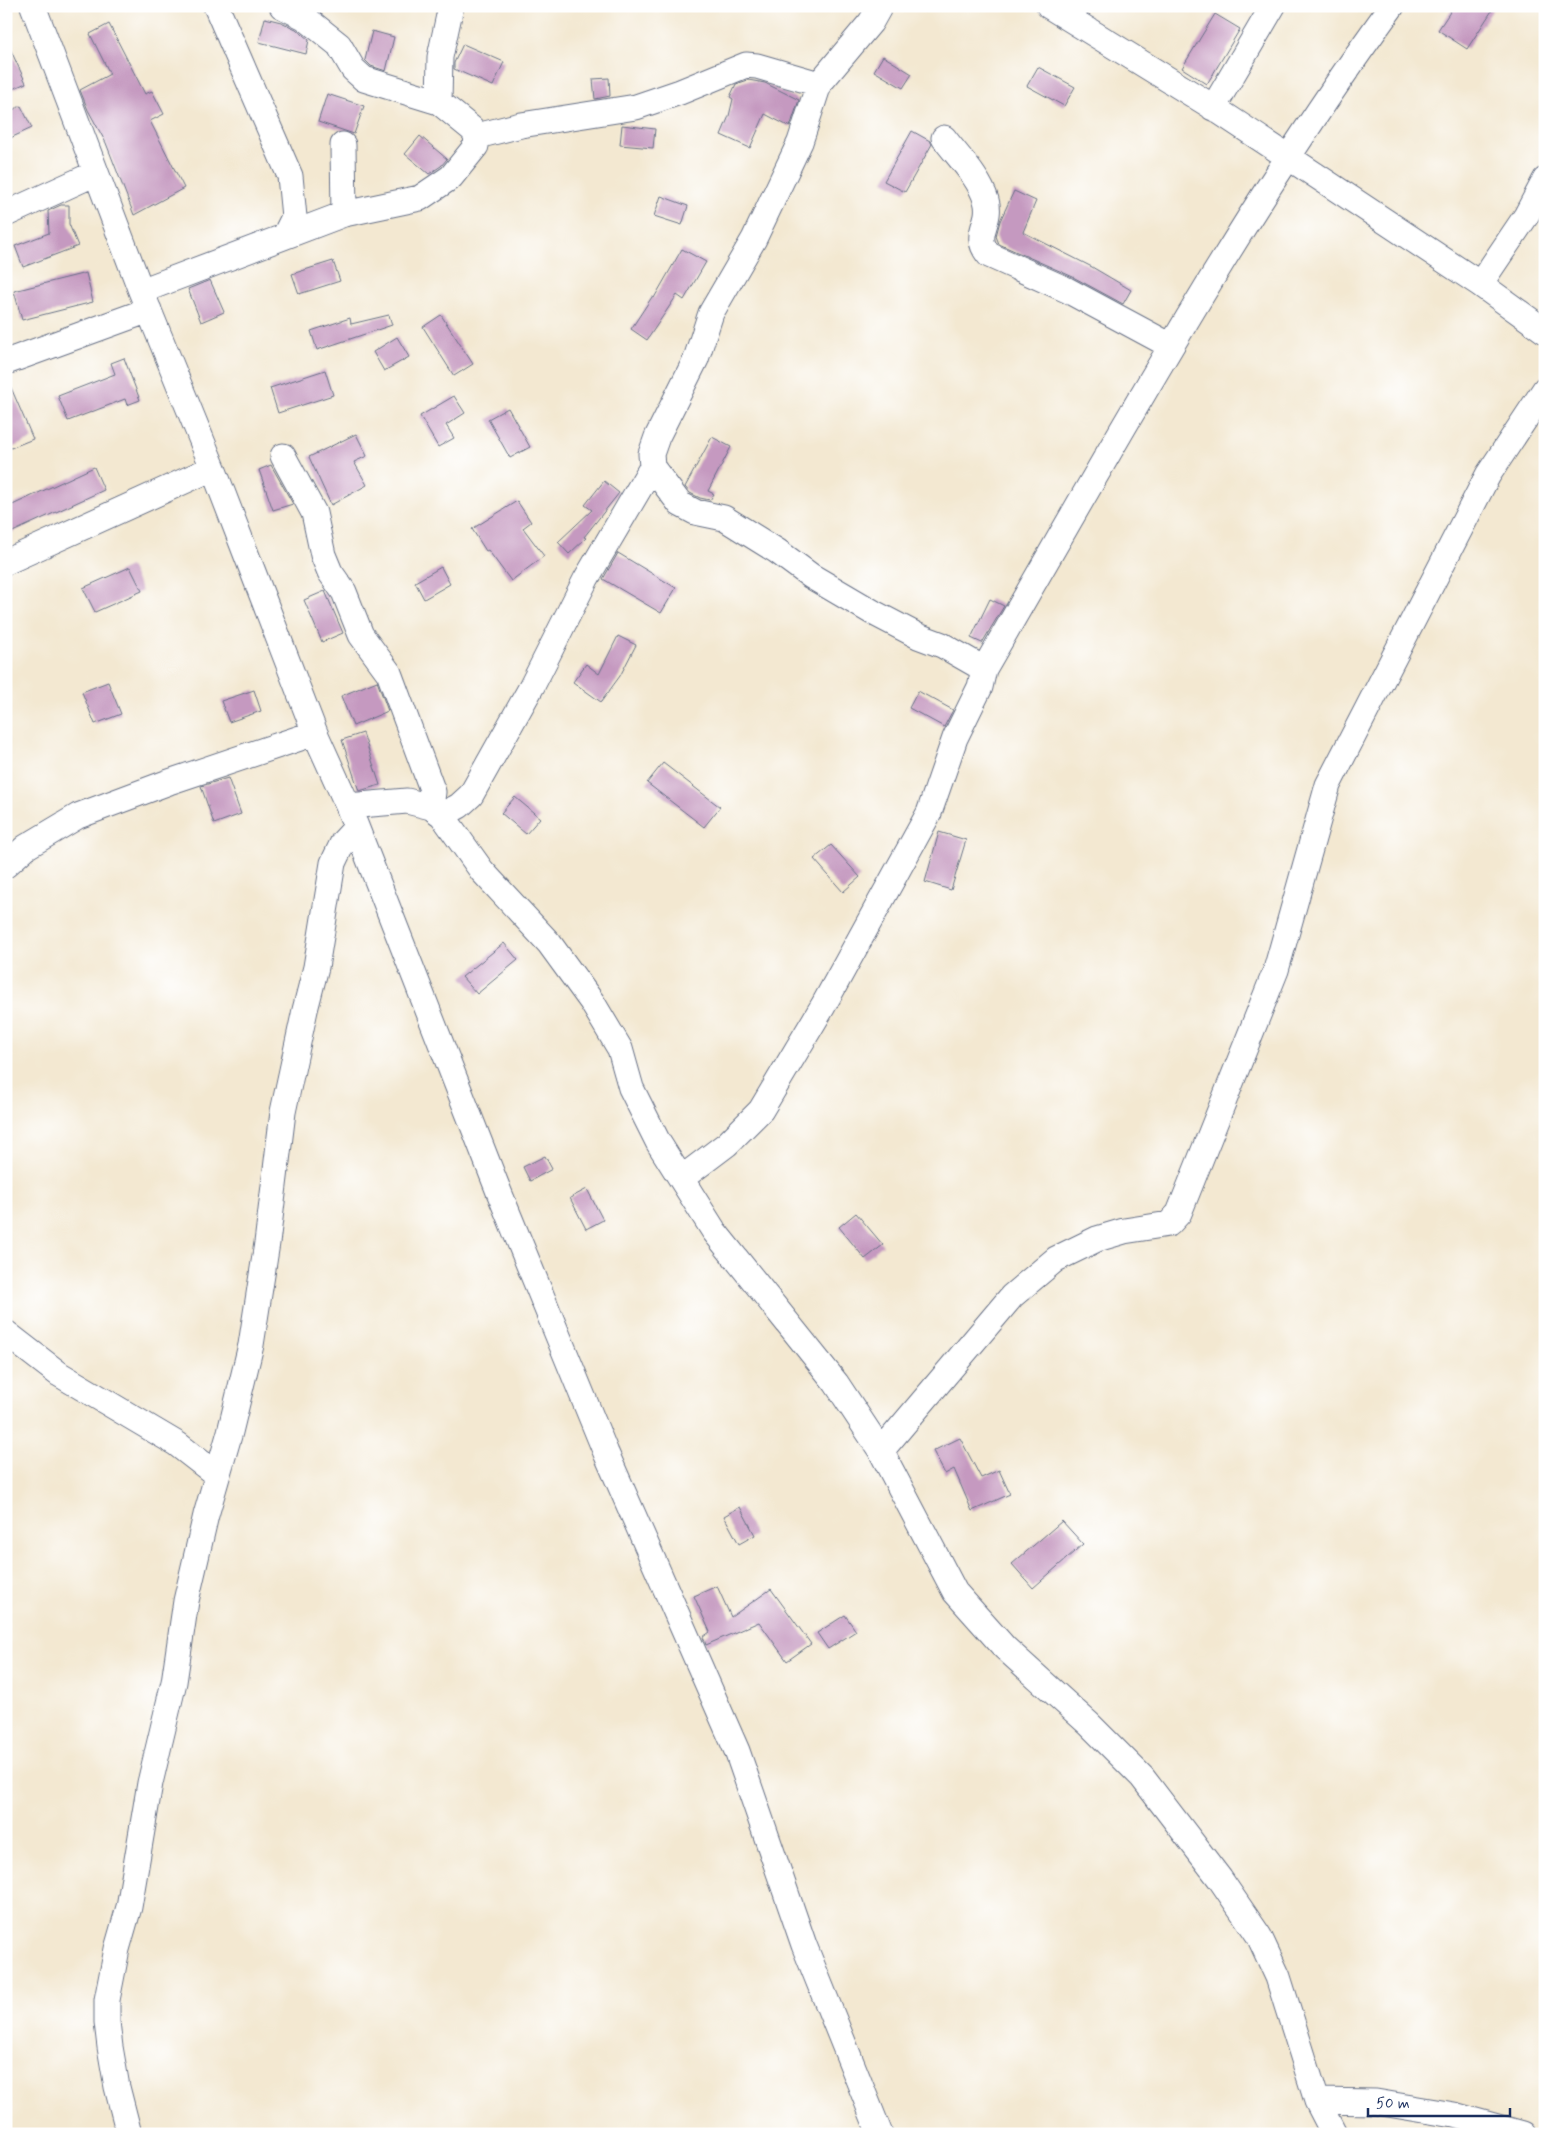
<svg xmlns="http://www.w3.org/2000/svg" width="1551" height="2140" viewBox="0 0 1551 2140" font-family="Mynerve,sans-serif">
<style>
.building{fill:#c599c0}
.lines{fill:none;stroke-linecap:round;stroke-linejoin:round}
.minor-casing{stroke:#677086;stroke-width:27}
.minor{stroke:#fff;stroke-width:25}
</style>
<rect width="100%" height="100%" fill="#fff"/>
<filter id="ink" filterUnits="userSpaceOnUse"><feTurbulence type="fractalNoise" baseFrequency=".02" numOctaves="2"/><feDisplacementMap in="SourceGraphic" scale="10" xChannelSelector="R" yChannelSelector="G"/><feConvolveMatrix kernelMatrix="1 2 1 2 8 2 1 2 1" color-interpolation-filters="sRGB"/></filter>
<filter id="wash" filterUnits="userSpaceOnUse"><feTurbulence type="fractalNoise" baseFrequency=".0096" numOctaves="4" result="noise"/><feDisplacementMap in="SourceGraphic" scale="20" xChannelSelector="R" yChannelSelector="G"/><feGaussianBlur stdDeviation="1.12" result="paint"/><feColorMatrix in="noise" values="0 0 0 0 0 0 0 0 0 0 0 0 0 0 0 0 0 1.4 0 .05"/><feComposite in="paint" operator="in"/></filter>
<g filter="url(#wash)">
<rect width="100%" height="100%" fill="#f3e8d1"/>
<g id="blocks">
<path class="building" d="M1454,6H1495L1467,49L1438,30Z
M1215,14L1240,29L1207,84L1182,68Z
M265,18L281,22L296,29L309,40L306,54L259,42Z
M109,24L145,94L152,91L164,114L150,121L184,188L134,215L106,143L88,110L80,90L110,74L90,34Z
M372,31L394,37L386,71L371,66L365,60Z
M6,40L26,83L8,91L6,73Z
M463,44L504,62L493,86L454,69V63Z
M883,56L912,74L903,88L874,71Z
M1038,67L1075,87L1064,106L1027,86Z
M609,78L610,96L595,99L593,79Z
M748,80L765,83L799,100L790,127L765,114L750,148L721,135L729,116L733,99L730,97L736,84Z
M327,94L364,106L354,134L318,122Z
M21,106L32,128L6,140V113Z
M622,125L655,129L653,148L620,145Z
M912,131L930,141L932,144L905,192L884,181Z
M420,136L447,159L441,166L429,174L405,154Z
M1014,191L1036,201L1023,232L1092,267L1131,290L1123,304L1073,277L999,244L996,236L1000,221Z
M661,196L688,206L682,225L654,216Z
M61,205H69V224L78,246L23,267L15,246L49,233L48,211Z
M682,249L706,262L684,300L677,295L647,340L631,329L652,297L654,298Z
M333,261L340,281L299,294L292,274Z
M86,273L93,302L22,320L14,291Z
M210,280L224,312L201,322L188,289Z
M389,315L392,325L317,350L311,331L350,318L351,324Z
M441,315L473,364L454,376L423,327Z
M397,337L409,357L384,371L373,352Z
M124,358L140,400L127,405L125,399L68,421L58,396L115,374L111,363Z
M325,370L333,395L278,413L270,388Z
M6,376L33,439L6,450Z
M454,396L465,413L446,425L454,438L438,447L420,416Z
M508,408L530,447L510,458L488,419Z
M356,434L367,456L354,462L367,485L331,505L309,457Z
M712,437L731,447L708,491L714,494L710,500L700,498L690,493L685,487Z
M271,465L293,504L273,510L259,470Z
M94,467L104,490L6,535V508Z
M604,481L619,493L584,537L586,538L569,554L558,542L592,510L585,505Z
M517,501L531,522L523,528L544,556L511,581L488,550L486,551L472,529Z
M618,553L676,588L661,613L603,579Z
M130,567L142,591L95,612L83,588Z
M441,567L450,584L424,599L415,582Z
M325,591L343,633L322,642L304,600Z
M990,599L1004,606L982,643L971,638Z
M618,636L636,645L620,676L601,702L573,682L586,664L599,674Z
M377,681L388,711L353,726L341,696Z
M108,682L121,714L95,724L82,692Z
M254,690L261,711L229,722L221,701Z
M918,691L953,710L944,727L909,708Z
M363,733L380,785L359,791L342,740Z
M663,763L720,807L704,827L647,783Z
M228,778L241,814L214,824L201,786Z
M515,797L540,818L526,834L501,813Z
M939,832L966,840L951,890L925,882Z
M831,845L860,877L843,892L814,859Z
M504,943L518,960L477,994L462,977Z
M545,1156L552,1169L530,1181L523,1167Z
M587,1189L603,1220L586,1229L570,1198Z
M856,1213L883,1245L865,1259L839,1227Z
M960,1438L981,1478L999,1470L1010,1494L972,1511L954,1469L945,1474L933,1451Z
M740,1507L755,1535L739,1544L724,1516Z
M1062,1521L1083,1544L1033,1588L1012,1564Z
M717,1586L731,1617L771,1589L811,1644L787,1661L759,1622L706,1645L703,1637L710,1632L694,1596Z
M845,1615L856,1631L828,1649L817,1633Z"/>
</g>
</g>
<g filter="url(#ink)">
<use href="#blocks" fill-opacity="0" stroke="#677086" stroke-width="1"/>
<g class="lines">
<defs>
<path id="minor" d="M33,6L141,291L213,468L315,733L348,806L499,1192L606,1453L737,1751L804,1945L880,2134
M216,6L290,176L294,217L285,235
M1049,6L1208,104L1480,284L1545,331
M439,102L440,57L451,6
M1213,108L1273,6
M477,136L521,125L636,107L680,92L746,65L757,66L819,84L871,22L880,6
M944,138C958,157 979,177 986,200C993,223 971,234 989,255L1067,290L1171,346
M343,145L344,214
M6,214L96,173
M1480,284L1526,216L1545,180
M141,291L344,214L420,198L451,177L476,146L477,136L472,129L439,102L364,79L353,69L339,45L304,17L282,6
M6,362L149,310
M283,456L314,513L323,555L330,572L344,592L361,635L389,673L433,792L431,807
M6,562L213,468
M984,669C1114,445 1239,216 1392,6
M348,806L407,801L431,807L442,815L482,871L549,943L592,1002L620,1049L631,1088L658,1142L714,1231L836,1383L881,1451L955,1592L1005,1648L1089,1724L1142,1777L1220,1879L1259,1936L1278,1977L1317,2101L1334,2134
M442,815L459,806L471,795L532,686L586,579L652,467
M6,865L26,847L78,816L169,782L315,733
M682,1178L727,1144L761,1110L823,1006L929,813L955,738L980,687L984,669L942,645L918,636L874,613L811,576L777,551L724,518L695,512L680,504L652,467L651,454L657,437L696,359L711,313L754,239L800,142L819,84
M6,1333L59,1374L177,1444L217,1475
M881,1451L1012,1296L1056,1259L1097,1239L1124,1231L1169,1224L1179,1213L1276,970L1328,785L1488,475L1545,389
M1317,2101L1376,2102L1454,2115L1523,2134
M129,2134L117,2087L110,2047L107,2022V2000L117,1949L129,1907L150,1783L174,1682L186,1601L206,1515L230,1432L251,1345L267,1243L283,1112L305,1010L316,967L333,863L343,842L356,828"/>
</defs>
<use href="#minor" class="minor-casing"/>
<use href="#minor" class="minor"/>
</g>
</g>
<rect width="1551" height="2140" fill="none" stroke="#fff" stroke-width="25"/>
<path d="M1368 2108v8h142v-8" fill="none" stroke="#1b2f5e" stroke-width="2.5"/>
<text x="1376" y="2108" font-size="15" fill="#1b2f5e" stroke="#ffffff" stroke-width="4" paint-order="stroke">50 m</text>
</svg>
